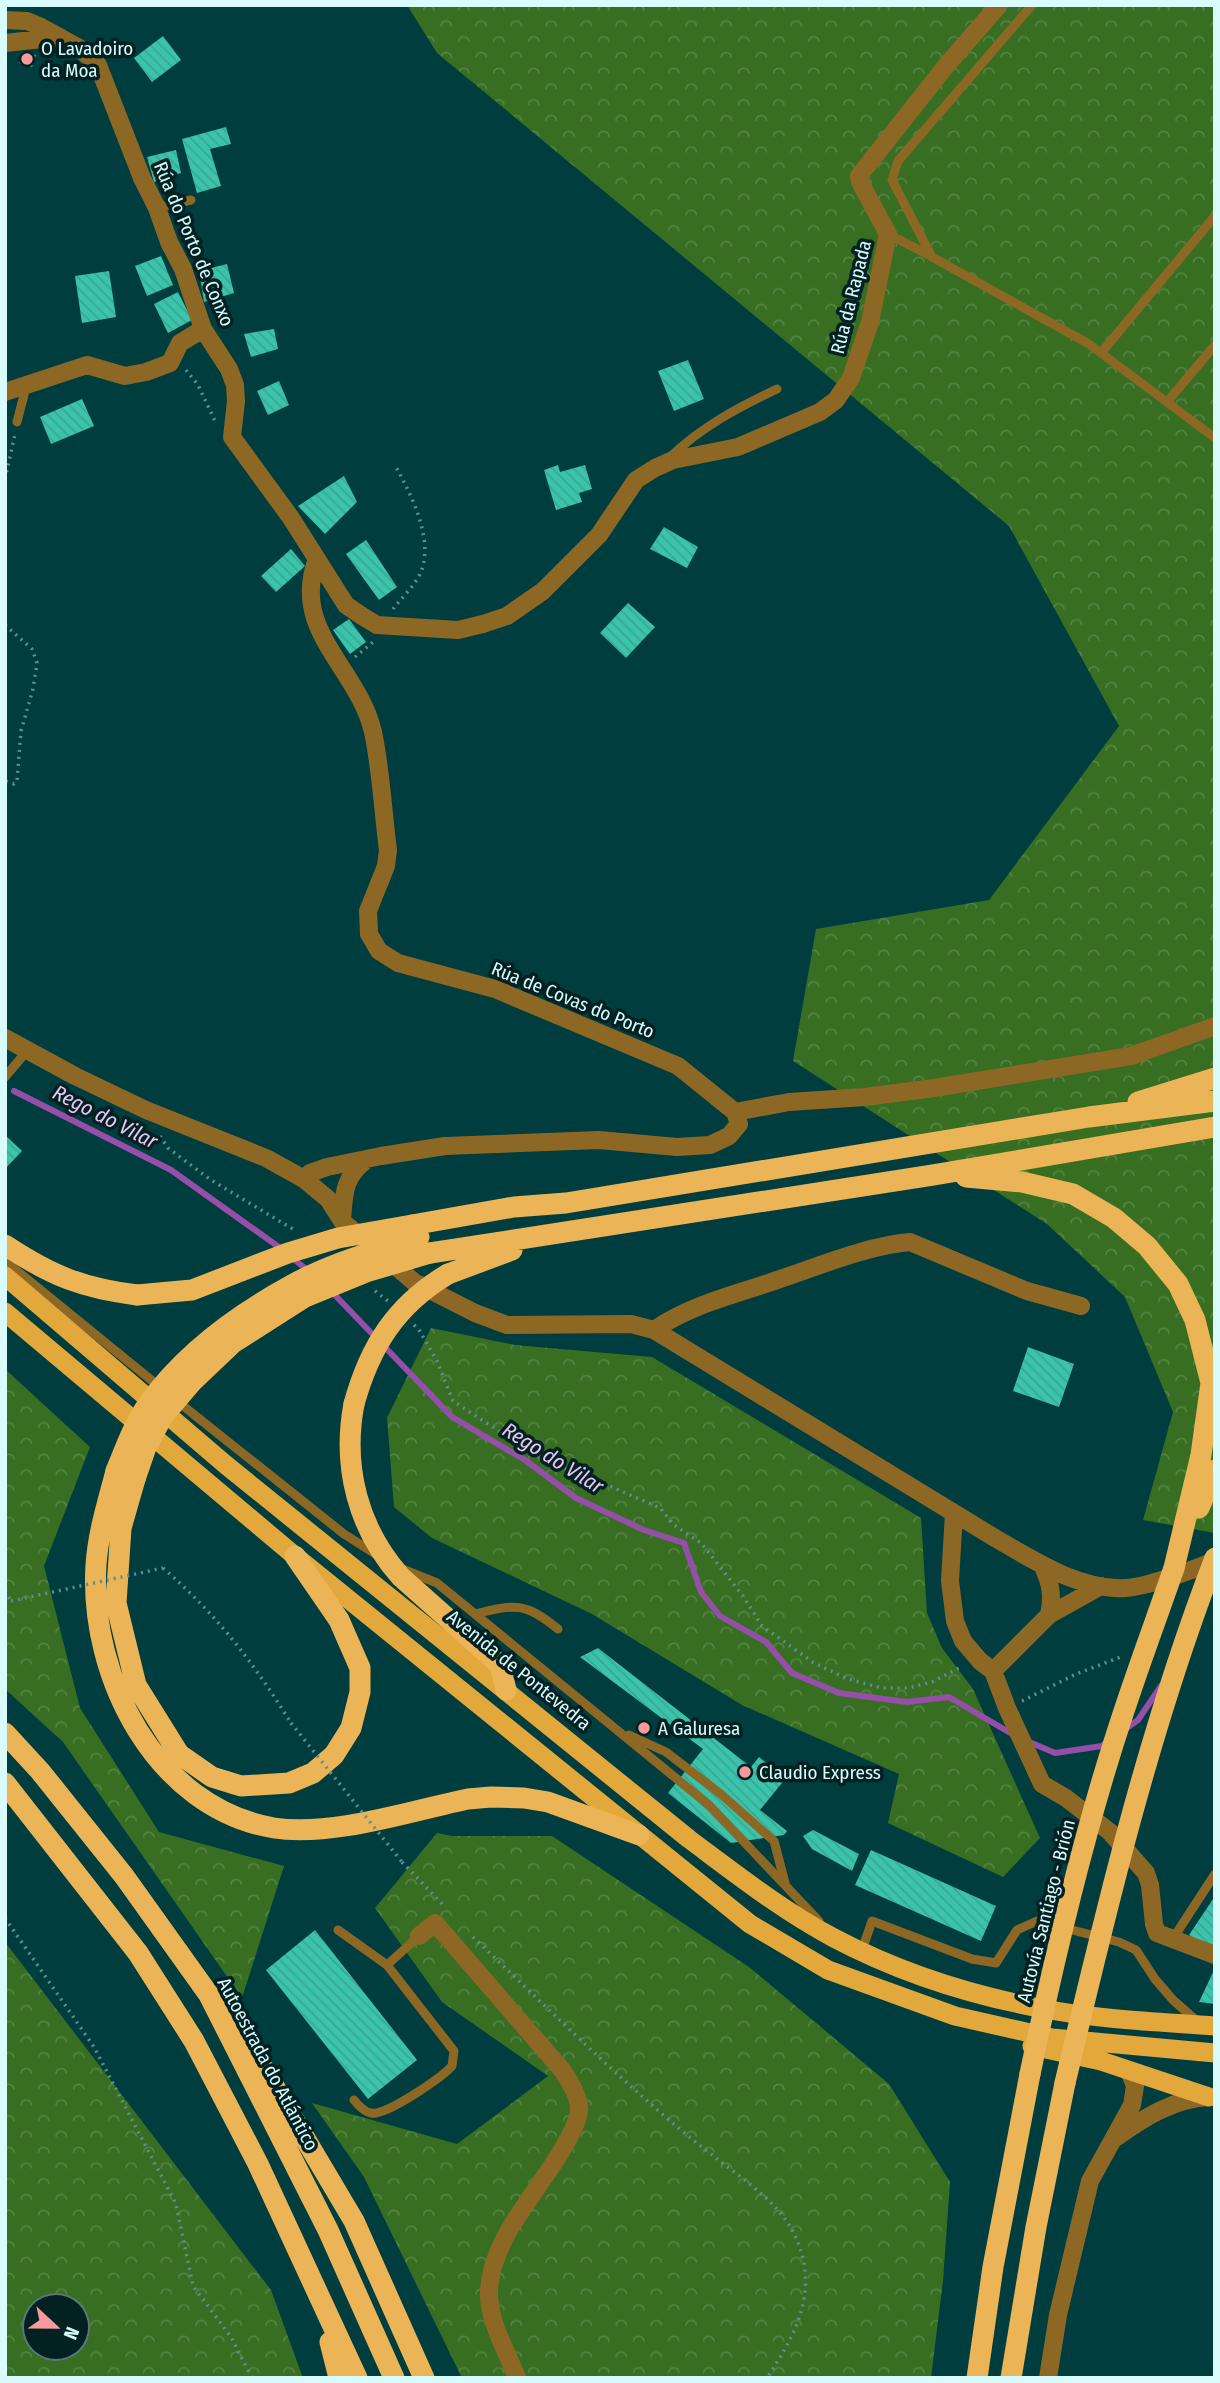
<svg xmlns="http://www.w3.org/2000/svg" width="1220" height="2383" viewBox="0 0 1220 2383" font-family="'Fira Sans Condensed',sans-serif">
<style>
.forest{fill:url(#forest-crowns);fill-rule:evenodd}
.lines{fill:none;stroke-linecap:round;stroke-linejoin:round}
.stream{stroke:#954fa9;stroke-width:6}
.building{fill:url(#building-back-hatch)}
.path{stroke:#5e8f91;stroke-width:3.5;stroke-dasharray:2 5;stroke-linecap:butt}
.service{stroke:#8d6825;stroke-width:9}
.minor{stroke:#8d6825;stroke-width:18}
.trunk{stroke:#e2a83c;stroke-width:19}
.motorway{stroke:#ebb457;stroke-width:21}
.path-bridge{stroke:#5e8f91;stroke-width:3.5;stroke-dasharray:2 5;stroke-linecap:butt}
.motorway-bridge{stroke:#ebb457;stroke-width:21}
.poi-dot{fill:#f59b9d;stroke:#032122;stroke-width:2.5}
.labels{text-anchor:middle;dominant-baseline:central;stroke-width:7;stroke-linejoin:round;paint-order:stroke}
.poi-label{font-size:19px;fill:#d9fbfc;stroke:#032122;text-anchor:start}
.street-label{font-size:19px;fill:#d9fbfc;stroke:#032122}
.water-label{font-size:21px;font-style:italic;fill:#e9c6f4;stroke:#032122}
</style>
<defs>
<pattern id="forest-crowns" width="20" height="18" patternUnits="userSpaceOnUse" patternTransform="scale(1.75)"><rect width="20" height="18" fill="#376e22"/><path d="M2 6a3 3 0 1 1 6 0M12 15a3 3 0 1 1 6 0" fill="none" stroke="#538443"/></pattern>
<pattern id="building-back-hatch" width="6" height="6" patternUnits="userSpaceOnUse" patternTransform="scale(1.75)"><rect width="6" height="6" fill="#3ac4ab"/><path d="M-1 5l2 2M0 0l6 6M5-1l2 2" fill="none" stroke="#3ca693"/></pattern>
</defs>
<rect width="100%" height="100%" fill="#003d3f"/>
<path class="forest" d="M407,5H1215V1533L1143,1520L1173,1412L1125,1297L1047,1224L793,1061L816,929L989,900L1119,726L1009,526L437,53Z
M431,1328L515,1345L652,1357L921,1518L927,1613L942,1648L973,1689L1040,1838L1003,1877L888,1823L899,1774L742,1705L592,1614L432,1538L394,1507L387,1418Z
M5,1369L90,1447L44,1566L80,1708L159,1832L284,1866L242,1998L63,1742L5,1689Z
M437,1833L452,1836H552L749,1967L889,2084L950,2182L943,2281L931,2378H462L364,2177L312,2103L457,2144L548,2076L442,2002L375,1908Z
M5,1942L271,2290L303,2378H5ZM77,2306V2348H35V2306Z"/>
<g class="lines">
<path class="stream" d="M14,1091L171,1170L283,1250
M291,1257L310,1272
M331,1291L452,1417L525,1460L576,1498L644,1530L684,1543L701,1592L720,1616L766,1642L792,1673L839,1693L907,1702L949,1697L1017,1737
M1124,1730L1138,1720L1161,1686
M1027,1741L1055,1753L1102,1746L1106,1743"/>
</g>
<path class="building" d="M163,36L181,60L152,82L134,58Z
M22,52L36,55L32,67L19,63Z
M226,127L231,144L210,149L221,186L197,193L182,139Z
M176,150L181,173L154,182L147,157Z
M161,256L173,285L147,296L135,266Z
M227,264L234,293L204,302L199,271Z
M109,271L116,317L82,323L75,276Z
M178,292L192,320L168,333L154,304Z
M274,329L278,349L251,357L244,334Z
M688,360L704,399L674,411L658,371Z
M279,381L289,405L268,415L257,391Z
M82,399L94,426L51,444L40,417Z
M558,465L560,472L585,465L592,489L579,493L582,502L556,510L544,470Z
M344,476L357,502L325,534L298,506Z
M664,527L698,547L687,568L650,549Z
M366,540L397,587L379,600L346,554Z
M291,549L305,566L276,592L261,576Z
M628,603L655,627L626,658L600,633Z
M349,619L366,642L350,654L333,630Z
M5,1135L22,1151L5,1169Z
M1028,1347L1074,1364L1059,1407L1013,1391Z
M598,1648L751,1767L759,1757L786,1778L760,1810L787,1831L784,1835L731,1843L668,1793L703,1749L580,1657Z
M813,1830L859,1854L852,1871L812,1849L803,1836Z
M871,1850L996,1906L981,1941L855,1885Z
M1215,1896V1945L1201,1943L1189,1935Z
M315,1930L417,2060L368,2099L266,1970Z
M1215,1968V2004L1199,2002Z"/>
<g class="lines">
<path class="path" d="M186,370L198,385L215,421
M5,479L15,434
M393,609C401,599 411,589 418,578C437,545 412,496 396,467
M5,625L32,649L37,663L33,689L21,731L17,781L14,784L5,781
M355,657L373,642
M160,1136L168,1148L211,1180L296,1231
M375,1291L388,1301
M414,1325L419,1330L437,1361L453,1401L543,1460L589,1477L660,1508L674,1525L701,1543L743,1596L762,1626L814,1663L848,1679L882,1688H908L932,1682L963,1666
M163,1568C218,1616 253,1662 291,1723
M5,1591L11,1601
M1022,1701L1076,1674L1123,1656
M402,1862L444,1906
M5,1918L94,2047L176,2204L193,2286L231,2337L252,2378
M473,1937C530,1991 585,2046 643,2097C666,2118 691,2139 716,2158C745,2181 782,2204 797,2240C819,2293 795,2335 767,2378"/>
<path class="service" d="M1032,5L898,161L892,180L932,257L1089,344L1215,438
M157,208L191,200
M888,234L931,256
M1101,353L1215,216
M1167,402L1215,345
M17,422L26,387
M669,458C701,427 737,408 777,389
M5,1077L27,1051
M5,1261L161,1388
M177,1401L344,1534L377,1555
M405,1570L437,1583L710,1806L819,1921
M475,1614C515,1604 525,1602 558,1629
M629,1735L666,1752L722,1795L774,1841L785,1883
M338,1930L387,1965
M1172,1940L1215,1874
M862,1950L872,1921L972,1959L996,1963L1017,1930L1037,1921L1119,1942L1136,1950L1155,1979L1173,2000L1198,2022
M354,2100C358,2105 364,2112 371,2113C386,2116 441,2078 452,2066L454,2051L387,1965L419,1936"/>
<path class="minor" d="M5,20L27,21L39,26L79,48L98,65L142,178L157,208L169,242L183,269L203,329L229,369L235,385L236,401L232,437L291,518L346,605L362,616L377,625L458,630L483,624L507,616L543,591L599,535L636,480L655,468L673,460L738,447L820,412L836,400L851,378L870,322L888,234L860,182L859,176L945,67L999,5
M5,43L60,37
M5,392L87,365L125,376L146,372L170,363L180,343L203,329
M317,559C290,631 358,667 373,732C381,770 383,812 388,850L386,866L368,911L369,934L379,951L398,963L495,989L678,1066L735,1112
M5,1038L75,1076L146,1110L266,1158L304,1179L328,1199L342,1221L363,1239
M735,1112L789,1102L865,1097L934,1088L1131,1056L1215,1026
M304,1179L310,1173L327,1167L381,1156L445,1146L599,1140L677,1147L710,1145L729,1136L739,1124L735,1112
M342,1221C344,1195 343,1178 365,1161
M385,1257L414,1282L475,1313L507,1325L631,1324L654,1330L995,1538C1033,1560 1080,1591 1126,1588C1142,1587 1159,1581 1174,1576C1188,1571 1202,1567 1215,1560
M654,1330C691,1304 738,1294 780,1279C819,1266 870,1245 910,1242L1027,1291L1081,1306
M954,1513L950,1581L955,1621L963,1641L980,1661L993,1671L1007,1708L1042,1784L1066,1798L1110,1832L1146,1873L1150,1885L1154,1924L1157,1933L1215,1955
M1043,1567C1051,1584 1053,1596 1049,1615
M993,1671L1049,1615L1101,1586
M419,1936L435,1923L563,2071C570,2083 580,2097 579,2111C578,2123 570,2135 565,2145C540,2190 490,2239 489,2292C488,2321 507,2351 517,2378
M1117,2137C1145,2117 1174,2099 1208,2097
M1048,2378L1058,2315L1090,2181L1132,2105L1135,2086L1129,2071"/>
<path class="trunk" d="M5,1276L226,1465L689,1839C736,1874 783,1911 834,1938C902,1974 980,1998 1056,2011C1108,2020 1162,2022 1215,2026
M5,1312L295,1556L750,1924L828,1970L955,2016L1052,2038L1215,2053
M1032,2046L1101,2061L1209,2097"/>
<path class="motorway" d="M1138,1102L1215,1078
M966,1177L1022,1182L1073,1194L1114,1218L1147,1246L1178,1284L1195,1320L1211,1383L1201,1455L1174,1568
M412,1225L514,1207L566,1203L1089,1117L1215,1101
M5,1245C52,1276 82,1288 137,1295
M430,1253L933,1175L1215,1127
M448,1274L512,1250
M354,1404C342,1467 358,1529 401,1577L500,1665L506,1690
M116,1471C108,1502 98,1533 96,1565C89,1677 156,1808 274,1828C332,1837 410,1811 468,1799L491,1797L524,1798L548,1802L639,1835
M135,1479L121,1528L116,1603L136,1685L179,1754L212,1777L241,1786L289,1783L313,1773L334,1755L351,1728L360,1692V1668L339,1620L295,1556
M1199,1508L1215,1470
M5,1733L40,1771L124,1876L209,1995L328,2230L394,2378
M5,1783L138,1953L194,2041L258,2164L357,2378
M245,2044L265,2071L354,2221L424,2378
M330,2342L339,2378
M977,2378L993,2267L1030,2074
M1011,2378L1036,2227L1065,2083"/>
<path class="path-bridge" d="M11,1601L163,1568
M291,1723L402,1862"/>
<path class="motorway-bridge" d="M137,1295L192,1290L288,1253L338,1238L412,1225
M354,1404C370,1346 396,1305 448,1274
M116,1471C125,1449 134,1424 148,1404C183,1355 237,1315 290,1286C330,1263 376,1251 419,1237
M135,1479L146,1447L163,1416L192,1382L233,1343L305,1297L366,1272L430,1253
M1030,2074C1055,1954 1084,1831 1123,1714C1139,1665 1157,1617 1174,1568
M1065,2083C1107,1906 1149,1729 1215,1558"/>
</g>
<g class="poi-dot">
<circle cx="27" cy="59" r="7"/>
<circle cx="644" cy="1728" r="7"/>
<circle cx="745" cy="1772" r="7"/>
</g>
<g class="labels">
<g class="poi-label">
<text x="41" y="48">O Lavadoiro<tspan x="41" dy="22">da Moa</tspan></text>
<text x="658" y="1728">A Galuresa</text>
<text x="759" y="1772">Claudio Express</text>
</g>
<g class="street-label">
<text transform="translate(194 244) rotate(67)">Rúa do Porto de Conxo</text>
<text transform="translate(851 297) rotate(-76)">Rúa da Rapada</text>
<text transform="translate(573 1000) rotate(22)">Rúa de Covas do Porto</text>
<text transform="translate(519 1670) rotate(39)">Avenida de Pontevedra</text>
<text transform="translate(1046 1911) rotate(-76)">Autovía Santiago - Brión</text>
<text transform="translate(268 2064) rotate(62)">Autoestrada do Atlántico</text>
</g>
<g class="water-label">
<text transform="translate(105 1117) rotate(27)">Rego do Vilar</text>
<text transform="translate(553 1458) rotate(32)">Rego do Vilar</text>
</g>
</g>
<rect width="1220" height="2383" fill="none" stroke="#d9fbfc" stroke-width="14"/>
<g transform="translate(56 2327) rotate(112)"><circle r="33" fill="#032122" stroke="#597879" stroke-width="2"/>
<path d="M0-5L12 26L0 18L-12 26Z" fill="#f59b9d"/>
<text y="-10" font-size="19" font-weight="bold" text-anchor="middle" fill="#d9fbfc">N</text>
</g>
</svg>
